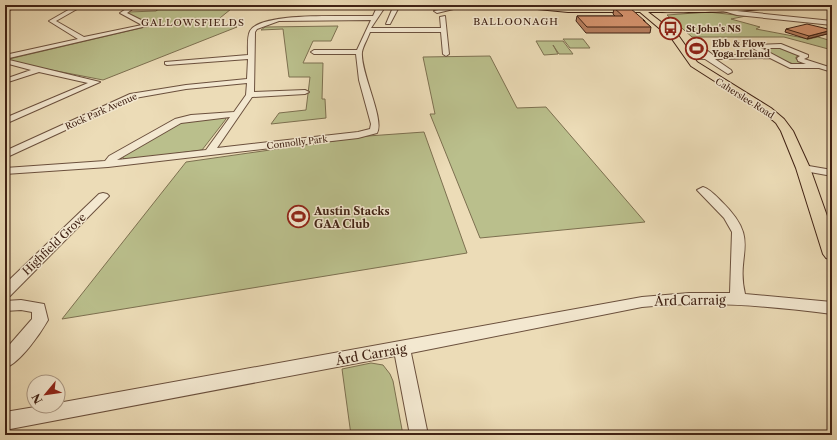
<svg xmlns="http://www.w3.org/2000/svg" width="837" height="440" viewBox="0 0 837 440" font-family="'Libre Caslon Text',serif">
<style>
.green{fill:#babf8c;stroke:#7d7050}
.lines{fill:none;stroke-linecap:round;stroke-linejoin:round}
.minor-casing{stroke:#6b503d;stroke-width:2}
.major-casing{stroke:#402214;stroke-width:2}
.minor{fill:#f3e8d0;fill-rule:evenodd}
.major{fill:#ecdcb7;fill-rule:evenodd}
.wall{fill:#b77f5f;stroke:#402214}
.shaded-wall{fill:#95684e;stroke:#402214}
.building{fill:#d5946f;stroke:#402214}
.labels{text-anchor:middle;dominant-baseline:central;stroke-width:3;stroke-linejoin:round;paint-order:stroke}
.far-poi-label{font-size:9px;font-weight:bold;fill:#402214;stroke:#f3e8d0;text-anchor:start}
.far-street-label{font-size:9px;fill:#402214;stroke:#f3e8d0}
.far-neighbourhood-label{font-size:10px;letter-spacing:1px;fill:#402214;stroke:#f3e8d0}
.poi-label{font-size:11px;font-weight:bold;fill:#402214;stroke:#f3e8d0;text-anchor:start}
.street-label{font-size:11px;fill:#402214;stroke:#f3e8d0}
.near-street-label{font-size:13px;fill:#402214;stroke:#f3e8d0}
</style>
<rect width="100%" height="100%" fill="#ecdcb7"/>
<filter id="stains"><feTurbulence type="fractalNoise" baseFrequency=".005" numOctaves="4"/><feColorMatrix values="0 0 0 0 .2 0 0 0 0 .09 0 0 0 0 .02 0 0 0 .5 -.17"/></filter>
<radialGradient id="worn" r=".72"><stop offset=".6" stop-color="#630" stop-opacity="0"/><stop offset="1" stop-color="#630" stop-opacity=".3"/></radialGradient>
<path class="green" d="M164,5H236L210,26L237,27L103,80L15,63L9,59L154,25L127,14L128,12L156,11Z
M708,12L746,16L731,19L760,27L756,29L809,39L818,37L832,41V50L784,37H692L667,15Z
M338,26L331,41H313L303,63H323L322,99H325L326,118L271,124L279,113L306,110L310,77H289L283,29L261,30L265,27Z
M563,39H583L590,48H570Z
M536,41H563L573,54H559L553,45L558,54L544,55Z
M759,47H777L801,55L796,57V59L807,64C789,67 775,56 759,47Z
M490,56L517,108L546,107L645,222L480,238L430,114H435L423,57Z
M225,117L226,119L202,150L126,160L123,158V155L183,122Z
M424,132L467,253L62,319L186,162L368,136Z
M371,363L383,365L390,374L393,381L403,435H351L342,369Z"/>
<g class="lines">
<defs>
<path id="minor" d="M13,5H20L5,12V8Z
M77,5H84L56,21L84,37L142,25L120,13L132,5H138L127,13L151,25L5,59L100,82L5,124V118L88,83L39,72L5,83V79L31,70L5,63V55L78,39L49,21Z
M378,5H384L383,10L371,28H441L440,17L445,16L449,54L446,56L443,54L441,32H370C368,38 363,46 362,52C360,72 385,119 377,133L358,138L108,167L5,174V168L105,161L109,156L175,119L191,115L234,112L246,95L247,83L186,89L135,98L5,158V151L130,94L186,85L247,79L248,59L167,65L165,64V62L248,55C248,48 247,37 250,31C261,11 351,17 373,16ZM371,20L357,50H314L311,52L314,54H356L359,80L371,124L370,129L358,132L217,148L252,97L305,94L309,92L305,90L254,92L255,32L257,29L279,21ZM230,117L206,150L117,160L181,123Z
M394,5H400L390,24H386Z
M459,5H470L437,13L434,11Z
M722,7L737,11L832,21V25L737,15L720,10Z
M692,39L713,55H764L751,47V45L781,44L808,55V57L804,59L832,68V72L819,68H790L770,58L715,59L731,70L732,72L728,74L705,59L688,58L687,57L690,55H705L690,42L689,41ZM761,48H780L800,56L797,58L798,61L806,64H791Z
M803,165L832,170V176L799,170L798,168Z
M703,187C710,189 717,197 722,202C762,241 735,252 745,294L832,302V314C768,306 706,300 642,307L411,353L428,435H410L395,356L5,430V412L41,406H58V403L642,297L689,293H730L732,232L724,218L697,190Z
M103,193L107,194L109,196L107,198L10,296L5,297V284L99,194Z
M21,300L44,304L48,320C40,334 20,363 5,368V350L32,319V312L21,310L5,311V301Z"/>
<path id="major" d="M514,5L634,8L632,5H639L643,8L776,5C764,14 669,12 648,12L678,35L697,62L771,108L784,119L793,131L810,168L832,230V260L826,258L823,254L796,168L781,131L776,123L763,112L691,66L672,39L640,12H568L517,7Z"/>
</defs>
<use href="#minor" class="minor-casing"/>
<use href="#major" class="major-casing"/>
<use href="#minor" class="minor"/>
<use href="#major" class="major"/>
</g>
<path class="wall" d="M614,8L645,21V22L651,27L650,33H586L576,21L577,16H615L613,14Z
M786,29L831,33L807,39L785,32Z"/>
<path class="shaded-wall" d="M832,30L831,33L807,39L809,36Z"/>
<path class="building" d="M614,8H630L645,21L643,20L651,27H587L577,16H623Z
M807,24L832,30L809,36L786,29Z"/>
<defs>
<symbol id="bus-ring" viewBox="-11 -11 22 22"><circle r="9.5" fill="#f3e8d0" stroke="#8f2418" stroke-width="1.5"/><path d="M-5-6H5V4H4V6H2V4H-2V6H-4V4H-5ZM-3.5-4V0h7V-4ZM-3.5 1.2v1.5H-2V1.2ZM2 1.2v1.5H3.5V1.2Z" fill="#8f2418"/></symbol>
<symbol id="stadium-ring" viewBox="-11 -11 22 22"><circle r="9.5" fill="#f3e8d0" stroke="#8f2418" stroke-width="1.5"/><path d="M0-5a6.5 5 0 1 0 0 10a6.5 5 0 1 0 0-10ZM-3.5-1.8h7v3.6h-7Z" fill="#8f2418"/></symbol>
</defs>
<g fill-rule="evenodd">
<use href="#bus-ring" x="658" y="16" width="25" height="25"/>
<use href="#stadium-ring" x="684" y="36" width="25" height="25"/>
<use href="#stadium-ring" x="286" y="204" width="25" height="25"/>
</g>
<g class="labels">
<g class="far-poi-label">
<text x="686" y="28">St John's NS</text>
<text x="712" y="43">Ebb &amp; Flow<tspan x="712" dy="10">Yoga Ireland</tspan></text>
</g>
<g class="far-street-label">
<text transform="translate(745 98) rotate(32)">Caherslee Road</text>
<text transform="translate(101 111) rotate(-24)">Rock Park Avenue</text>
<text transform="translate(297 142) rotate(-7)">Connolly Park</text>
</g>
<g class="far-neighbourhood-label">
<text x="516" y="21">BALLOONAGH</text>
<text x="193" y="22">GALLOWSFIELDS</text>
</g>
<g class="poi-label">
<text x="314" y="211">Austin Stacks<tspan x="314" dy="13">GAA Club</tspan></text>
</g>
<g class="street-label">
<text transform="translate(54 244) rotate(-44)">Highfield Grove</text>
</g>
<g class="near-street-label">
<text transform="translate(690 300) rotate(-1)">Árd Carraig</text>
<text transform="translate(371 354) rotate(-10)">Árd Carraig</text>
</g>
</g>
<rect width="837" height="440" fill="none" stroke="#ecdcb7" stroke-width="20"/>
<rect x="6" y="6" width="825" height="428" fill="none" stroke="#402214" stroke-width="2"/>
<rect x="10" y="10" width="817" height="420" fill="none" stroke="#402214"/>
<g transform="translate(46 394) rotate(241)"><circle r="19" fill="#f3e8d0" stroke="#ab9985"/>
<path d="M0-3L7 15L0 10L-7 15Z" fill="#8f2418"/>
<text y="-6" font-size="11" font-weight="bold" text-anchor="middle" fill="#402214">N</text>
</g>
<rect width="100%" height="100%" filter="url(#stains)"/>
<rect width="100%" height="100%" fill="url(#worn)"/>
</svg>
